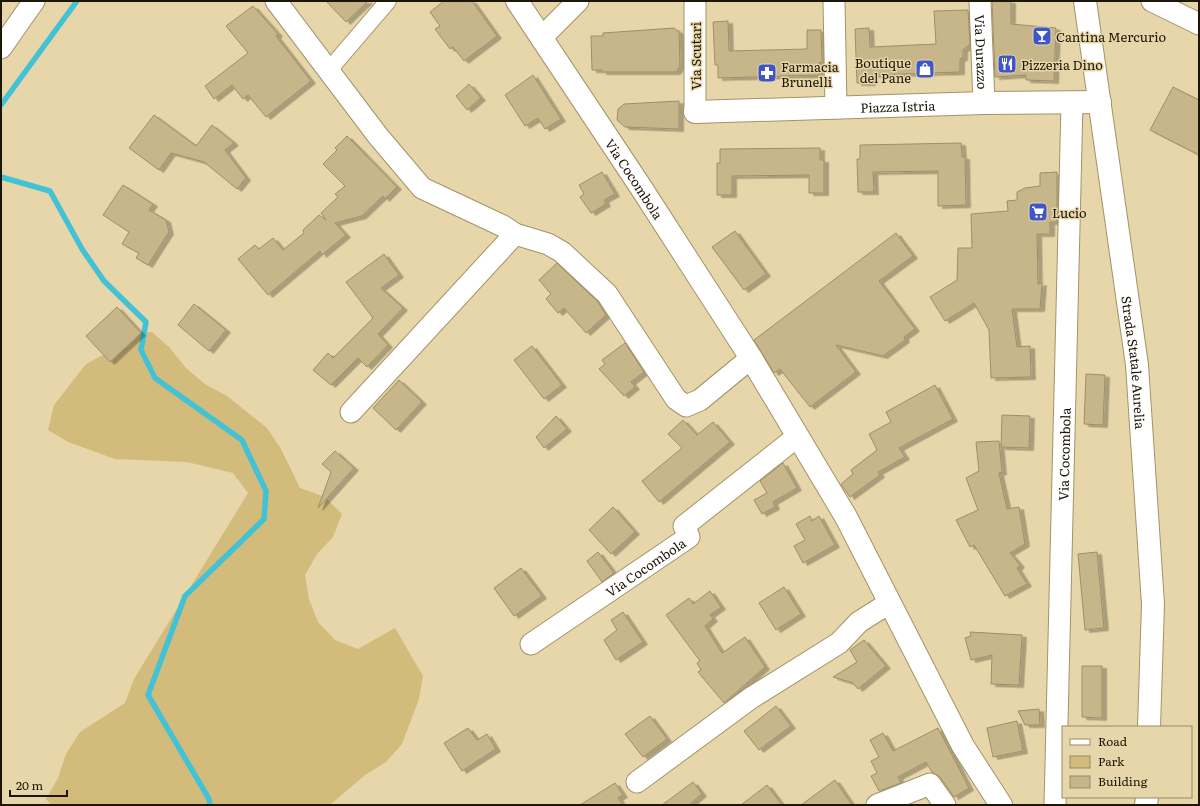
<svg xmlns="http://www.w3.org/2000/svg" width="1200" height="806" viewBox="0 0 1200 806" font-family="Literata,serif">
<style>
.green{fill:#d2bb7b}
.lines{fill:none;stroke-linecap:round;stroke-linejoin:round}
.stream{stroke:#43c2d6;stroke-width:5.5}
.building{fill:#c6b68a;stroke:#9f8f65;filter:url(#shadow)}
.pedestrian-casing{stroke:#a39368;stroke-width:18}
.minor-casing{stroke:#a39368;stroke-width:23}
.tertiary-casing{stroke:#a39368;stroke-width:24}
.primary-casing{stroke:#a39368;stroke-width:24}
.pedestrian{stroke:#fff;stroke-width:16}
.minor{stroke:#fff;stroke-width:21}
.tertiary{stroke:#fff;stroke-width:22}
.primary{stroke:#fff;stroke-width:22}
.labels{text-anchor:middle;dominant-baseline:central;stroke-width:3;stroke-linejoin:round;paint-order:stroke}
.poi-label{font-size:13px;fill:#1d1606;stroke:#e7d6a9;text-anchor:start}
.street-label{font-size:13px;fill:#1d1606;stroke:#e7d6a9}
</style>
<defs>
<filter id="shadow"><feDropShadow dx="4.5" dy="2.5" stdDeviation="0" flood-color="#0004"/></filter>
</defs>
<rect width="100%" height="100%" fill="#e7d6a9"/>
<path class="green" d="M152,332L170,348L186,368L205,384L227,396L267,428L281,449L300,488L325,497L342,514L333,537L317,554L305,575L309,599L318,622L335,640L358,649L395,628L423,676L419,699L402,744L386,762L365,775L330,805H51L46,799L58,778L66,754L80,732L125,703L134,679L248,493L233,473L187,462L115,459L68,442L48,430L54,405L86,364L109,352L127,334Z"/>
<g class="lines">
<path class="stream" d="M1,105L77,1
M1,177L50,191L82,249L104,281L146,322L141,350L155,378L242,440L266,491L264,519L185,596L148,695L209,799L210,805"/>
</g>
<path class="building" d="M326,1H368L346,22Z
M444,1H472L497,36L464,61L453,47L450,49L435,29L440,26L430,12Z
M992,1H1011V24L1056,28L1054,81L1026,80V75L995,77Z
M253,6L278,34L276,36L311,81L266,117L248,95L243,99L232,85L214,99L205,86L248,53L226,26Z
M968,10L970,44L963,50V58L960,59V72L871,75V83H857L855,29L869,28L870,47L936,44L934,11Z
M728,21L729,51L807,49V30H821L822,63L819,62V75L718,78V65H715L713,22Z
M674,28L679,32L680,66L676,72H602V70H592L591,36H603V33Z
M533,75L561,119L545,129L538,118L525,126L505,95Z
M469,84L481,98L467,110L456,96Z
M1173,87L1199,100V155L1150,130Z
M679,101V129L625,127L617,120L618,109L624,104Z
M154,115L196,146L212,125L234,143L225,150L246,178L237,189L204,162L171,153L159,170L129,148Z
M347,136L397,187L385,199L383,196L362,216L335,223L346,235L322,255L320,251L268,295L238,259L255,245L259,249L273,238L283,250L304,233L303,230L319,215L326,220L321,213L338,197L335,194L345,186L323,164L337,150L335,148Z
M961,143L962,157H965L966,205L938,206V171L873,172L874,192H858L857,159H860V145Z
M820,148V160H824V193H809V175L732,176V195H717V163H720V149Z
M602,172L615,194L604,200L606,204L591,213L580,197L584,194L579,185Z
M1057,172V222H1050V234H1037L1038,284L1042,283L1040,309H1012L1017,347L1030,346L1031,377L991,378L989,330L974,303L945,321L930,297L957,280L958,248H972L971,214L1008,211L1007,201L1017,200V192L1025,188L1040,186V173Z
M123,185L153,204L149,210L166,220L169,232L148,265L136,258L139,253L122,244L129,232L103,215Z
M735,231L766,274L744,290L712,247Z
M896,233L913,256L879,281L915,329L904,337L905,340L883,356L836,345L856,372L810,407L780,369L774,373L754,340Z
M384,254L399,275L381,288L403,308L378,334L388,345L367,367L358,358L331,385L313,370L328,353L333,358L373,318L346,282Z
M557,263L598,302L606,315L586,333L564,308L558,313L546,299L551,294L539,280Z
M194,304L226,330L209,351L178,325Z
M117,307L141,333L110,362L86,336Z
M625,343L644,372L631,382L635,387L624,396L599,369L605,364L602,360Z
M532,346L562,385L544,399L514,360Z
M1086,374L1105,375L1103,425L1084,424Z
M399,380L422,402L396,430L373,408Z
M935,385L953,419L899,448L905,457L878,472L880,475L850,497L841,484L853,474L851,470L877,450L869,434L891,422L886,412Z
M1002,415L1030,416L1029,448L1001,447Z
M556,416L567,429L544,448L536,437Z
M683,420L697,435L713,422L730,442L659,502L642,481L682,448L668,434Z
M999,441L1002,472L999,473L1007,509L1019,507L1025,544L1010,553L1020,565L1017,568L1027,584L1005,596L974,545L970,547L956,520L978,510L966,478L979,471L976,442Z
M335,451L354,468L318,508L331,472L322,464Z
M783,463L797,488L773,502L775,507L762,514L754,500L767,493L760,481Z
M613,507L635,532L611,554L589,530Z
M810,516L812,521L819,516L835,545L803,563L794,546L805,540L796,524Z
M598,552L614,573L602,582L587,561Z
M1097,552L1104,628L1085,630L1078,554Z
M521,568L542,596L514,616L494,588Z
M784,587L801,614L776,630L759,603Z
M710,591L721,607L710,615L713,619L705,626L722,653L745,637L765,667L724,703L698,672L701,670L697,663L700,661L666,615L689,598L693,604Z
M623,612L643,642L616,660L604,640L617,630L611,620Z
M970,632L1022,635L1019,685L991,684L992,655L971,660L965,638L971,636Z
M864,640L886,666L858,689L853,683L833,677L857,662L850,650Z
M1082,666H1102V718L1082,717Z
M776,706L791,726L759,750L744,731Z
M1039,709L1040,725H1025L1018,711Z
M650,716L667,739L643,757L625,734Z
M1017,721L1023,751L993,757L987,728Z
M468,728L477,740L487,734L496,749L462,771L444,743Z
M938,728L969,788L954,797L940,777L932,772L926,762L898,777L901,783L879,791L871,776L877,773L871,761L879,757L870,740L883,733L893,751Z
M835,780L852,805H801Z
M693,782L702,794L689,805H662Z
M615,783L623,795L618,798L623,805H580Z
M767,785L782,805H741Z"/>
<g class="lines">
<defs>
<path id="pedestrian" d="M329,70L388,1"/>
<g id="minor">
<path d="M276,1L378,136L422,188L503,226L515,234L548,244L562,252L607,294L676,399L686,406L700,400L751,358"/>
<path d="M695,1V112"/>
<path d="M834,1L836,108"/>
<path id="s1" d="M980,1L984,103"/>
<path d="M1152,1L1199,24"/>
<path d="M541,38L578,1"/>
<path d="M1,48L34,1"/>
<path d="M351,412L515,234"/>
<path id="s2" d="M531,644L689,537L684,526L798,436"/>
<path d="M637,782L751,698L839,643L859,622L889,603"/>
<path d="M877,805L930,784L945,805"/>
<path id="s3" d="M1055,805L1072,103"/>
</g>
<g id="tertiary">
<path id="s4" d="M517,1L640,186L751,358L846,517L963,746L1001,805"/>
<path id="s5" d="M695,112L984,103L1100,102"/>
</g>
<g id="primary">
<path id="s6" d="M1085,1L1137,365L1153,604L1149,727"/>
<path d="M1146,805L1147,797"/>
</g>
</defs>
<use href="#pedestrian" class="pedestrian-casing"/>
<use href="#minor" class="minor-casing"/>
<use href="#tertiary" class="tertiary-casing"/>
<use href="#primary" class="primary-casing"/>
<use href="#pedestrian" class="pedestrian"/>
<use href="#minor" class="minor"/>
<use href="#tertiary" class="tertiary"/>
<use href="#primary" class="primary"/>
</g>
<defs>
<symbol id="bar-square" viewBox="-11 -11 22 22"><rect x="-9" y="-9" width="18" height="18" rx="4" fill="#3e56c9" stroke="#e7d6a9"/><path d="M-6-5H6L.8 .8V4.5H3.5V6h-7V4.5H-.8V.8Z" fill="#fff"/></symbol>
<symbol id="restaurant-square" viewBox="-11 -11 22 22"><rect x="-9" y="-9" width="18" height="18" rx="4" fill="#3e56c9" stroke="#e7d6a9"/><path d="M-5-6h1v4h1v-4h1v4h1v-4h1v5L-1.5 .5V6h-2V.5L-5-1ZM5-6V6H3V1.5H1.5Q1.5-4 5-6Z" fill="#fff"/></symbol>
<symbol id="shop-square" viewBox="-11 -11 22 22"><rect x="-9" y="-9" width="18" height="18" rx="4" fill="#3e56c9" stroke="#e7d6a9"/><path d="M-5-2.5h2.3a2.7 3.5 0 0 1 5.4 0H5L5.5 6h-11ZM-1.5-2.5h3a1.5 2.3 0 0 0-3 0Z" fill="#fff"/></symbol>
<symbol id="pharmacy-square" viewBox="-11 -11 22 22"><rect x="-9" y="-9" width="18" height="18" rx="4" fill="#3e56c9" stroke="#e7d6a9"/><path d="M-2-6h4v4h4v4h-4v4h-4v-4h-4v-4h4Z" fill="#fff"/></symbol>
<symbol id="supermarket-square" viewBox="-11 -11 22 22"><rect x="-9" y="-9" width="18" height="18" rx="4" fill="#3e56c9" stroke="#e7d6a9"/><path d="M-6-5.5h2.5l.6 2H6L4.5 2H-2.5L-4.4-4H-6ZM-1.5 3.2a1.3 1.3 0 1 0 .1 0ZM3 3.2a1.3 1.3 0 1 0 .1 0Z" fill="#fff"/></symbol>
</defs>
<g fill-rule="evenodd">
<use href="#bar-square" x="1031" y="25" width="22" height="22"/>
<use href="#restaurant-square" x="996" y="53" width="22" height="22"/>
<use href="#shop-square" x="914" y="58" width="22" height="22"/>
<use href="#pharmacy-square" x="756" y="62" width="22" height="22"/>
<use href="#supermarket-square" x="1027" y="201" width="22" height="22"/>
</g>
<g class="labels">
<g class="poi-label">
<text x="1056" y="36">Cantina Mercurio</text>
<text x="911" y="62" text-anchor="end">Boutique<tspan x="911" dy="15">del Pane</tspan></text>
<text x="1021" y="64">Pizzeria Dino</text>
<text x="781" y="66">Farmacia<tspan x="781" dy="15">Brunelli</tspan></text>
<text x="1052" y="212">Lucio</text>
</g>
<g class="street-label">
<text stroke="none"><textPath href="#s1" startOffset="51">Via Durazzo</textPath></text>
<text transform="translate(695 56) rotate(-90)">Via Scutari</text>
<text stroke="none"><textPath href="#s5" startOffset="203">Piazza Istria</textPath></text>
<text stroke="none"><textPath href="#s4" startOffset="213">Via Cocombola</textPath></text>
<text stroke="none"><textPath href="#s6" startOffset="365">Strada Statale Aurelia</textPath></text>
<text stroke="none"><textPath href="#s3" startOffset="351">Via Cocombola</textPath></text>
<text stroke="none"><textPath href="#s2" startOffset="138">Via Cocombola</textPath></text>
</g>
</g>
<rect width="1200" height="806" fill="none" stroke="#1d1606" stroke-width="4"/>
<rect x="1062" y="726" width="130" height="72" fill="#e7d6a9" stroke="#968968"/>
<rect x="1070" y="739" width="20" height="6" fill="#ffffff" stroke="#968968"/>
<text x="1098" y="746" font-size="12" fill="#1d1606">Road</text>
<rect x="1070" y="756" width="20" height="12" fill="#d2bb7b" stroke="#968968"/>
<text x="1098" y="766" font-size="12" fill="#1d1606">Park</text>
<rect x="1070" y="776" width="20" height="12" fill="#c6b68a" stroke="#968968"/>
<text x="1098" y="786" font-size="12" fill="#1d1606">Building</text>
<path d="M10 790v6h57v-6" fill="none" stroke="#1d1606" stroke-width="2"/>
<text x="16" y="790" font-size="12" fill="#1d1606" stroke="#e7d6a9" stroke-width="3" paint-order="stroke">20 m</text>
</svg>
